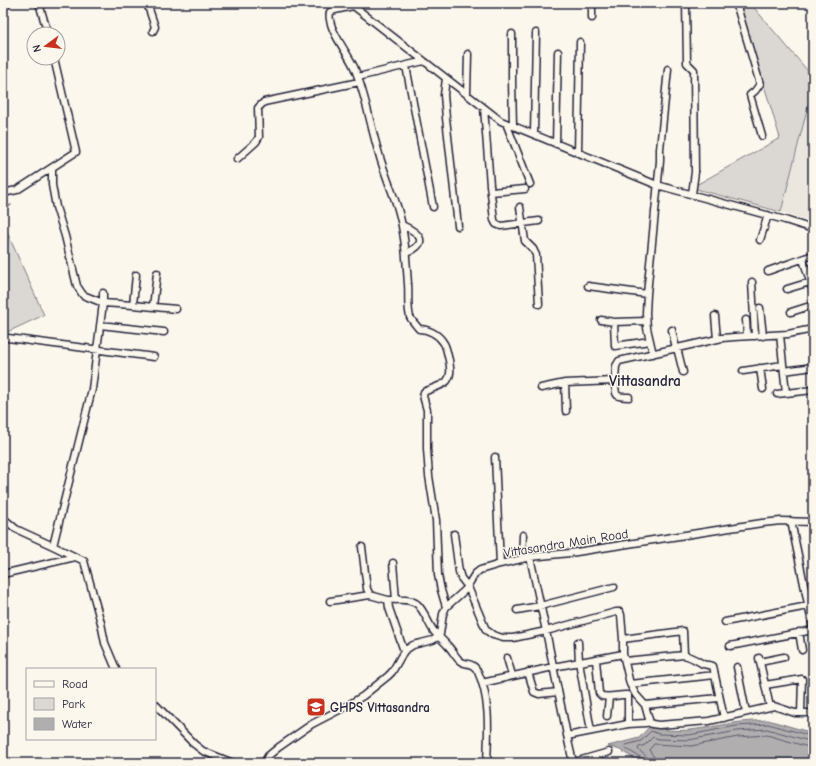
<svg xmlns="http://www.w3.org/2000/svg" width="816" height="766" viewBox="0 0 816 766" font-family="'Comic Neue',sans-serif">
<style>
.built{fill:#ebe7df}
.green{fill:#dbd8d3;stroke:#7e7d87}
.water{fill:#b1aeb0;stroke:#787681}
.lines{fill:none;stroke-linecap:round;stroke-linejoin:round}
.shore{stroke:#5b5a6a;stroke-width:1}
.stream{stroke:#787681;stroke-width:1.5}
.minor-casing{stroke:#22223b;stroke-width:9}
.minor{stroke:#fbf7ec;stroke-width:6}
.labels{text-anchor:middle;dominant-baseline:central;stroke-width:3;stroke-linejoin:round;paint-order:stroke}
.street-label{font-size:13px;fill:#22223b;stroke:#fbf7ec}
.poi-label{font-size:13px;font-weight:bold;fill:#22223b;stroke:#fbf7ec;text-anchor:start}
.quarter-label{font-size:15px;font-weight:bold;fill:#22223b;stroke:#fbf7ec}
</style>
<rect width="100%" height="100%" fill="#fbf7ec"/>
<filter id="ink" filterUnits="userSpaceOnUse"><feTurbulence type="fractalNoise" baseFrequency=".025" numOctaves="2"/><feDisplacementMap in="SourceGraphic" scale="8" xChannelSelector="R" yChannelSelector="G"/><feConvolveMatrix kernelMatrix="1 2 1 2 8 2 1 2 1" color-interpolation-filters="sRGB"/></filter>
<g filter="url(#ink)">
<path class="built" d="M813,86V222L781,212Z"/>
<path class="green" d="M739,3H750L813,77V86L781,212L696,189V185L780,138Z
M3,223L44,315L3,334Z"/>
<path class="water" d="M768,720L809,732L813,731V763H641L620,750L608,746L639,738L650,726C677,736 706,727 734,723C745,721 757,721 768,720Z"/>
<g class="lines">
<path class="shore" d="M643,763L642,758L626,749L625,747L626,745L641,741L651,731L659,734L689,735L736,726L768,724L808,735H813
M648,763C648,753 642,755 638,749L639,747L645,745L653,737L659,739L689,740L737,731L767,729L806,740H813
M654,763V757L649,750L654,744L691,746L738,737L767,735L805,746H813"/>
<path class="stream" d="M3,209L11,205"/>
<defs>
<path id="minor" d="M39,3L48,34
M147,3L155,27L153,31
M592,3V18
M686,3L687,63L694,70L695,172L692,194
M736,3L760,84L755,91L750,95L762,136
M3,4L8,3
M351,4L501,121L657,185L785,220L813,229
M353,6L335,10L330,12C326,27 348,53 354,67C366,95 370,125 379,154C384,172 391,188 397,206C405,231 406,257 408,284C409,294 407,306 410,317C412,321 416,325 419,329C428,329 438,334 443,342C447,347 447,354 449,360C450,367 452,374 447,381C441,387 431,388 424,392L423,396L427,410V449L429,476L436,520L438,575L441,590L446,607
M512,34V81L513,126
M406,66L433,207
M358,77L424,61
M446,78L444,95L446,118L458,226
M467,94L468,54
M484,108L490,185L494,220L496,224L501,226L539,221
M506,123L530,184
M534,134L536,33
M556,144L558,52
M578,153L580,42
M237,159L256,142L259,137L258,108L264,102L359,82
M52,169V185L56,207L65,236L77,286L83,295L103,303L92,389L53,546L84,561L101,623L105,643L116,669
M491,192L525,189
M3,193L17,190L76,152L54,58
M520,207L525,241L533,249L536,255L539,304
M402,225C420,233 430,243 406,253
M760,240L768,215
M803,259L813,291
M768,271L813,255
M752,282L755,336
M588,286L647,294
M787,289L810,282
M103,293V303L133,305L176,309
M133,305L136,275
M153,307L157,273
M760,308L763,336
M791,312L813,305
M715,316L717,339
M601,320L614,322L646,321
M746,320L747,336
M614,322L615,346L650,341
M100,325L164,332
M672,330L676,349
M780,335L786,393
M3,338H8L154,357
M677,348L683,372
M653,354L647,328L646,313L647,294L660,161V149L668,69
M760,368L763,389
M743,371L783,365
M784,371L813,367
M615,381C616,396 614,397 629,397
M565,383L566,411
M541,388L565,383L615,381L616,366L619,361L722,338L734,337L788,334L813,329
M777,394L813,390
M495,457L500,564
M3,518L16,529L53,546
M791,521L813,628
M454,534L459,572L461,578L468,587L486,630L493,635L503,638H513L546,631L616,612H620L621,615L623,639V654L630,684L636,695L645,705L650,723L652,724L659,725L709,721L774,706L795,713H813
M362,547L367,589L370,595L388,600L389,608L404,651
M530,557L546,631L569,745L573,762
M522,559L523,535
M393,563L396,600
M3,574L75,557
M388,600C397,600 409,598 417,604C424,610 428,623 433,630C437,636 443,640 448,646C452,650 455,656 459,660C465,666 473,661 478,672C491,700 488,733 487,763
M330,601L370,595
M517,610L540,606L614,587
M725,622L813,605
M799,632L802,650
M623,639L683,631L684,655
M578,642L579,662L591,731
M730,646L813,630
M507,658L512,675
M759,658L770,707
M596,660L599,693L602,696C611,698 620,694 628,695V724
M625,661L684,655C692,657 696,660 703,664C706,665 710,665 713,666L724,718
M760,662L784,657
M737,667L746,712
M528,672L534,692L539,694L558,692
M482,683L553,667L623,654
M630,684L715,675
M765,685L802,679L801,713
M155,704L194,744L203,751L233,763
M645,705L719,698
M607,716L609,697
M567,736L628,724L646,723
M264,763L268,756L279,747L312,724L343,708L363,696L388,676L392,672L404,651L413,645L433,640L438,637L440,634L443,614L446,607L465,590L475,574L480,570L500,564L530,557L570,553L762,523L781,521L813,522
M571,763L609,752"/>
</defs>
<use href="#minor" class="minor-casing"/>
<use href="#minor" class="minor"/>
</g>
</g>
<defs>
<symbol id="school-square" viewBox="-11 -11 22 22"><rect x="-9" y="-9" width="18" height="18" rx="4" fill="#c8321e" stroke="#fbf7ec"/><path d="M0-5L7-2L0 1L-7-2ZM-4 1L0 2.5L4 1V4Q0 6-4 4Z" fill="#fff"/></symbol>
</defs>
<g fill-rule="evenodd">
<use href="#school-square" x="305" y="696" width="22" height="22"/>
</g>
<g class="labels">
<g class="street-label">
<text transform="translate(566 543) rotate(-9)">Vittasandra Main Road</text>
</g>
<g class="poi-label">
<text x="330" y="707">GHPS Vittasandra</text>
</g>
<g class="quarter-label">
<text x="645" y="381">Vittasandra</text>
</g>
</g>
<rect width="816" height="766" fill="none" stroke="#fbf7ec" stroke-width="16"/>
<rect x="8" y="8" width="800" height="750" fill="none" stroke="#22223b" stroke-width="1.5" filter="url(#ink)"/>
<rect x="26" y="668" width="130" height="72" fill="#fbf7ec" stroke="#a4a2a5"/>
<rect x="34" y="681" width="20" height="6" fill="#fbf7ec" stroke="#a4a2a5"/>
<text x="62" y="688" font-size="12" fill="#22223b">Road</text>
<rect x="34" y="698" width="20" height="12" fill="#dbd8d3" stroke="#a4a2a5"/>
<text x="62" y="708" font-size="12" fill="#22223b">Park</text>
<rect x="34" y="718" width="20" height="12" fill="#b1aeb0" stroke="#a4a2a5"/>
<text x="62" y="728" font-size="12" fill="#22223b">Water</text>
<g transform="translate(46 46) rotate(255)"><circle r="19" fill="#fbf7ec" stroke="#a4a2a5"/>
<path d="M0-3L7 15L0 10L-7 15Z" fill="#c8321e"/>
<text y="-6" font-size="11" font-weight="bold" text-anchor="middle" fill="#22223b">N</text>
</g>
</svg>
